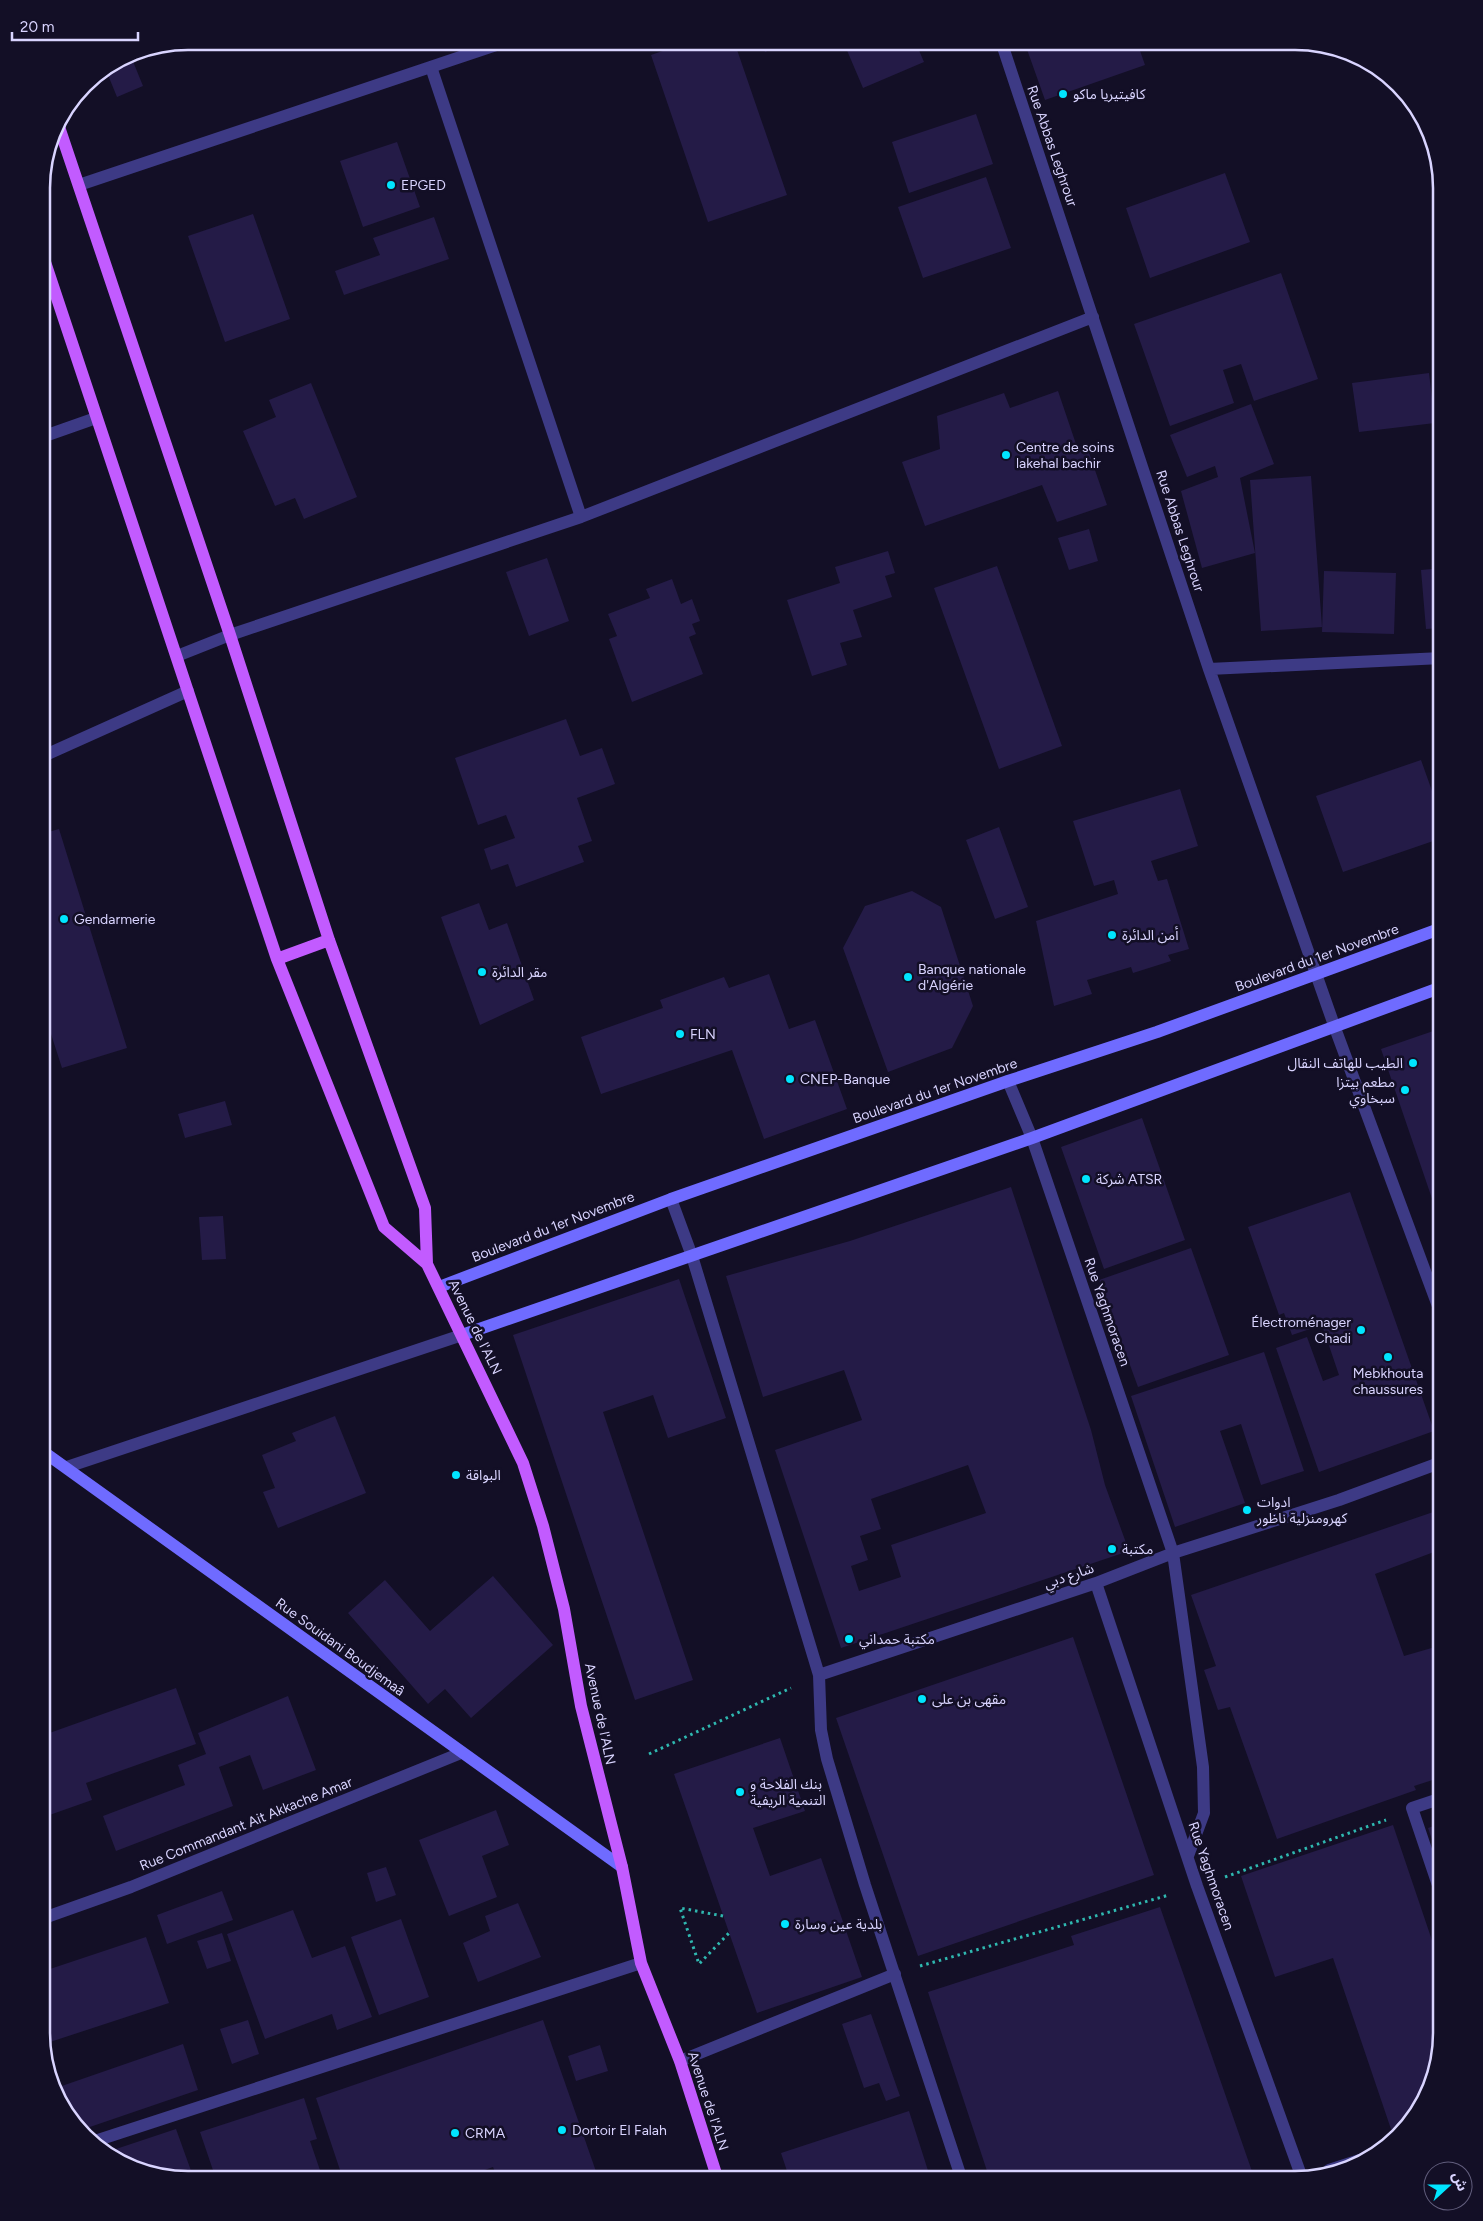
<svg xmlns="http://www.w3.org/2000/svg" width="1483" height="2221" viewBox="0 0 1483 2221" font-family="Figtree,'Noto Sans Arabic',sans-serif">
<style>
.building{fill:#241b47;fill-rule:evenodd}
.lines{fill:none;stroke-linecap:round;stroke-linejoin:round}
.path{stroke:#2fb8b0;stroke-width:3;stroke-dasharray:2.5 4;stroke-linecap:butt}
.minor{stroke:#3d3a85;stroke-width:12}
.secondary{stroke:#6f6bff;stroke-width:12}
.primary{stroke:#c25bff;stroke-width:12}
.poi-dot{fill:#00e5ff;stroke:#130f26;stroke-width:2}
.labels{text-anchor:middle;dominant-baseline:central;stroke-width:5;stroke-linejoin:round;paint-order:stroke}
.poi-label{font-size:14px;fill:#d9d4ff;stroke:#130f26;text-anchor:start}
.street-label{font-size:14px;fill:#d9d4ff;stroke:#130f26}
.rim{fill:none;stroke:#d9d4ff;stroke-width:2.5}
</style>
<rect width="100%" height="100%" fill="#130f26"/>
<path class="building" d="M691,41H734L787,195L708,222L651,55Z
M761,41H789L765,52Z
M843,41H915L924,62L863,88Z
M1024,41L1137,42L1145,65L1045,100Z
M130,54L143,86L117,97L106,70Z
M976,114L993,164L909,193L892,142Z
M397,142L420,207L363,227L340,161Z
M1225,173L1250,242L1150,278L1126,208Z
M986,177L1011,248L923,278L898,207Z
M253,214L290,319L225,342L188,236Z
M434,217L449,259L344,295L335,271L380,255L373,238Z
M1281,273L1318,379L1254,401L1241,364L1223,370L1234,403L1170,426L1134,324Z
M1429,373L1435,423L1359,432L1352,383Z
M311,383L357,497L304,519L295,498L275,506L243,431L276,417L269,400Z
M1058,391L1077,447L1086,444L1107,505L1057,522L1042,485L925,526L902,462L940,449L937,416L1004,393L1010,408Z
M1251,404L1274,464L1240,478L1255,553L1202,568L1181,491L1218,477L1215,466L1187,477L1170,435Z
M1311,476L1322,627L1261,631L1250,480Z
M1089,529L1098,561L1069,570L1058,538Z
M888,551L895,573L885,576L892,597L853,610L862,637L840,643L847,665L812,676L787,600L840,583L835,567Z
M547,558L569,621L529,636L506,572Z
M997,566L1062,746L999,769L934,588Z
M1442,568V628L1426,629L1421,570Z
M1324,571L1396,573L1394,634L1322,632Z
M672,579L681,604L692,599L700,621L692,624L696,634L689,637L703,674L632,702L609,639L617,636L608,614L650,598L646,589Z
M566,719L580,756L602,748L615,784L577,798L592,841L578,846L584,862L516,887L508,864L491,870L484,849L515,838L506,815L478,825L455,758Z
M1421,760L1442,819V838L1343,872L1316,796Z
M1180,789L1198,846L1151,861L1158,881L1167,879L1189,949L1168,955L1171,961L1133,973L1131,967L1087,980L1092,994L1054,1006L1036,921L1118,894L1114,880L1094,886L1073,821Z
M999,827L1028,907L995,919L966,840Z
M59,829L127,1048L62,1068L41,1003V834Z
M912,891L941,907L973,1006L952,1048L888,1072L843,948L865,906Z
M479,903L489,930L507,923L534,1000L480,1025L441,917Z
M769,974L789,1029L815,1020L847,1109L764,1139L732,1050L601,1094L581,1037L663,1008L660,1000L724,977L729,988Z
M1442,1028V1225H1441L1381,1049Z
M225,1101L232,1125L185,1138L178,1114Z
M1142,1118L1185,1240L1104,1269L1061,1147Z
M1011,1187L1091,1430L1105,1485L1129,1551L841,1648L775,1450L862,1420L844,1370L763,1397L726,1276L850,1241ZM968,1465L986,1513L891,1545L901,1577L859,1591L851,1566L868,1560L860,1536L881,1529L871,1499Z
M1350,1192L1434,1431L1319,1472L1276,1348L1307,1337L1323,1381L1339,1375L1322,1325L1292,1335L1284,1313L1279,1315L1248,1227Z
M223,1216L226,1259L202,1260L199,1217Z
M1191,1248L1229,1355L1138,1387L1099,1280Z
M679,1279L726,1418L668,1438L653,1395L603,1412L693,1680L635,1700L513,1335Z
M1264,1352L1304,1471L1261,1485L1241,1424L1220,1431L1245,1503L1175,1527L1131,1396Z
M335,1416L366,1493L278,1528L263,1492L275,1488L262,1455L296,1441L292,1433Z
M1442,1509V1573L1434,1552L1375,1574L1404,1656L1442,1645V1777L1414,1786L1416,1790L1277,1839L1230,1707L1218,1710L1204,1670L1216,1666L1191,1595Z
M493,1576L553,1645L471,1718L445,1689L428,1704L348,1613L385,1580L430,1631Z
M1073,1637L1154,1875L918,1956L836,1718Z
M176,1688L196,1744L86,1783L92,1800L41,1818V1736Z
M288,1696L316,1770L263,1790L250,1755L219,1767L233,1806L116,1851L103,1816L185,1785L178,1765L206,1754L198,1733Z
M780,1738L805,1811L753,1828L770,1876L821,1858L862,1977L757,2013L674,1774Z
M496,1810L509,1845L482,1856L497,1897L449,1916L419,1840Z
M1442,1823V1866H1441L1428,1828Z
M1393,1825L1442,1970V2033L1422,2106L1393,2135L1333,1958L1275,1977L1241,1876Z
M386,1867L396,1895L376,1902L367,1873Z
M222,1891L233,1920L167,1944L157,1915Z
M518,1903L541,1957L478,1982L463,1943L490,1931L485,1916Z
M1160,1907L1255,2180H990L928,1992L1074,1945L1071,1936Z
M293,1910L312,1958L345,1946L372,2017L337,2030L332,2014L265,2039L227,1934Z
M401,1919L429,1997L379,2015L351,1937Z
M222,1933L231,1961L207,1969L197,1941Z
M146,1937L169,2003L44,2044L41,2033V1972Z
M871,2014L900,2096L886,2101L879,2083L864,2088L842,2024Z
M248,2020L259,2054L232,2064L220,2029Z
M543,2020L599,2180H498L493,2167L457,2180L343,2179L316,2098Z
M183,2044L198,2090L84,2129L61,2106L56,2088Z
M600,2045L608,2071L576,2081L568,2056Z
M304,2098L317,2139L310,2141L323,2179H216L200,2132Z
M909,2111L931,2180H790L781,2153Z
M176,2129L194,2179H179L115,2160L107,2152Z
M493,2171L496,2180H468V2179Z"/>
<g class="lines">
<path class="path" d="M649,1754L791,1688
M1225,1877L1386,1820
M723,1916L680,1908L699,1964L729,1933
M920,1966L1169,1895"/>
<path class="minor" d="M1001,41L1209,669L1335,1028L1442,1317
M431,67L581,517
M79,185L508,41
M42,437L96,418
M177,656L230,635L581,517L1093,317
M1209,669L1442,658
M41,757L188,691
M1008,1081L1032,1138L1173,1553L1203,1767L1204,1813L1188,1856
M671,1199L692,1256L819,1675L821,1730L827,1759L865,1885L962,2180
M67,1467L462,1335
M1096,1583L1197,1886L1302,2178
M819,1675L1096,1583L1173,1553L1339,1500L1442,1462
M1442,1897L1412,1808L1442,1798
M41,1919L131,1887L461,1753
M680,2061L895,1974
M95,2141L641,1963
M1329,2170L1372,2156"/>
<path class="secondary" d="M439,1287L671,1199L1008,1081L1157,1032L1442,928
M462,1335L1032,1138L1442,987
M41,1450L622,1867"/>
<path class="primary" d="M58,124L230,635L329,940L425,1208L427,1264
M42,253L277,959L384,1227L427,1264L523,1463L543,1526L564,1609L581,1706L622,1867L641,1963L680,2061L718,2180
M277,959L329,940"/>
</g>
<g class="poi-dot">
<circle cx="1063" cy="94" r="5"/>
<circle cx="391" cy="185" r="5"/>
<circle cx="1006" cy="455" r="5"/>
<circle cx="64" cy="919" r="5"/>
<circle cx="1112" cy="935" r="5"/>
<circle cx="482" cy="972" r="5"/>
<circle cx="908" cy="977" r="5"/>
<circle cx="680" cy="1034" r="5"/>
<circle cx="1413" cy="1063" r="5"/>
<circle cx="790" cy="1079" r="5"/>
<circle cx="1405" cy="1090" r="5"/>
<circle cx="1086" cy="1179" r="5"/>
<circle cx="1361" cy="1330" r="5"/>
<circle cx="1388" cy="1357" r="5"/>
<circle cx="456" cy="1475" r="5"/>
<circle cx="1247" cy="1510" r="5"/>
<circle cx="1112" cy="1549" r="5"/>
<circle cx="849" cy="1639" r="5"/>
<circle cx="922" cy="1699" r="5"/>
<circle cx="740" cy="1792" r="5"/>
<circle cx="785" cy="1924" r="5"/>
<circle cx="562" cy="2130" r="5"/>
<circle cx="455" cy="2133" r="5"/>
</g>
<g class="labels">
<g class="poi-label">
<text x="1073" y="94">كافيتيريا ماكو</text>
<text x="401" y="185">EPGED</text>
<text x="1016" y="447">Centre de soins<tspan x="1016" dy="16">lakehal bachir</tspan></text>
<text x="74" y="919">Gendarmerie</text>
<text x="1122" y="935">أمن الدائرة</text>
<text x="918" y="969">Banque nationale<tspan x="918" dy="16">d'Algérie</tspan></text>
<text x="492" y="972">مقر الدائرة</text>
<text x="690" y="1034">FLN</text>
<text x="1403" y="1063" text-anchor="end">الطيب للهاتف النقال</text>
<text x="800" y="1079">CNEP-Banque</text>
<text x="1395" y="1082" text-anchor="end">مطعم بيتزا<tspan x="1395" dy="16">سبخاوي</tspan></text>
<text x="1096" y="1179">شركة ATSR</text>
<text x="1351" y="1322" text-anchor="end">Électroménager<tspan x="1351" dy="16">Chadi</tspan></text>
<text x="1388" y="1373" text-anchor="middle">Mebkhouta<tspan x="1388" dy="16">chaussures</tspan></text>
<text x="466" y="1475">البواقة</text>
<text x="1257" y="1502">ادوات<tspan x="1257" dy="16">كهرومنزلية ناظور</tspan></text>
<text x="1122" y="1549">مكتبة</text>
<text x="859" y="1639">مكتبة حمداني</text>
<text x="932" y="1699">مقهى بن على</text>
<text x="750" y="1784">بنك الفلاحة و<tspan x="750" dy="16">التنمية الريفية</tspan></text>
<text x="795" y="1924">بلدية عين وسارة</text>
<text x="572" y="2130">Dortoir El Falah</text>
<text x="465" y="2133">CRMA</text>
</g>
<g class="street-label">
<text transform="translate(1052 146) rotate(71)">Rue Abbas Leghrour</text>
<text transform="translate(1180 531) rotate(72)">Rue Abbas Leghrour</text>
<text transform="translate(1317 958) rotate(-20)">Boulevard du 1er Novembre</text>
<text transform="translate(935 1091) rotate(-19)">Boulevard du 1er Novembre</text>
<text transform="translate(553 1227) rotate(-21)">Boulevard du 1er Novembre</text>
<text transform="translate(1107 1312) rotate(71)">Rue Yaghmoracen</text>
<text transform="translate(475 1327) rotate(64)">Avenue de l'ALN</text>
<text transform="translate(1069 1576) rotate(-19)">شارع دبي</text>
<text transform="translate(340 1647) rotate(36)">Rue Souidani Boudjemaâ</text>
<text transform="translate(600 1714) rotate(78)">Avenue de l'ALN</text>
<text transform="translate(246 1824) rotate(-22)">Rue Commandant Ait Akkache Amar</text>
<text transform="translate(1211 1876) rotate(71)">Rue Yaghmoracen</text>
<text transform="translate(708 2101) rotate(72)">Avenue de l'ALN</text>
</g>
</g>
<path d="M0 0H1483V2221H0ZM188 50H1295A138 138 0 0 1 1433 188V2033A138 138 0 0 1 1295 2171H188A138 138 0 0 1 50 2033V188A138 138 0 0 1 188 50Z" fill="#130f26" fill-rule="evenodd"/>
<path class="rim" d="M188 50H1295A138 138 0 0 1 1433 188V2033A138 138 0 0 1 1295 2171H188A138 138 0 0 1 50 2033V188A138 138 0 0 1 188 50Z"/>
<g transform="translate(1448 2186) rotate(69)"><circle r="24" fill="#130f26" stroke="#625e7d"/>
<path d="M0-4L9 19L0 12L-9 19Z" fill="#00e5ff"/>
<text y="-8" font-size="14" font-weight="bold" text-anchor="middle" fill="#d9d4ff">ش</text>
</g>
<path d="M12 32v8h126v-8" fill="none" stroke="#d9d4ff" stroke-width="2.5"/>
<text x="20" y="32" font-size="15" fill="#d9d4ff" stroke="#130f26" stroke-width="4" paint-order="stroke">20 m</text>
</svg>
